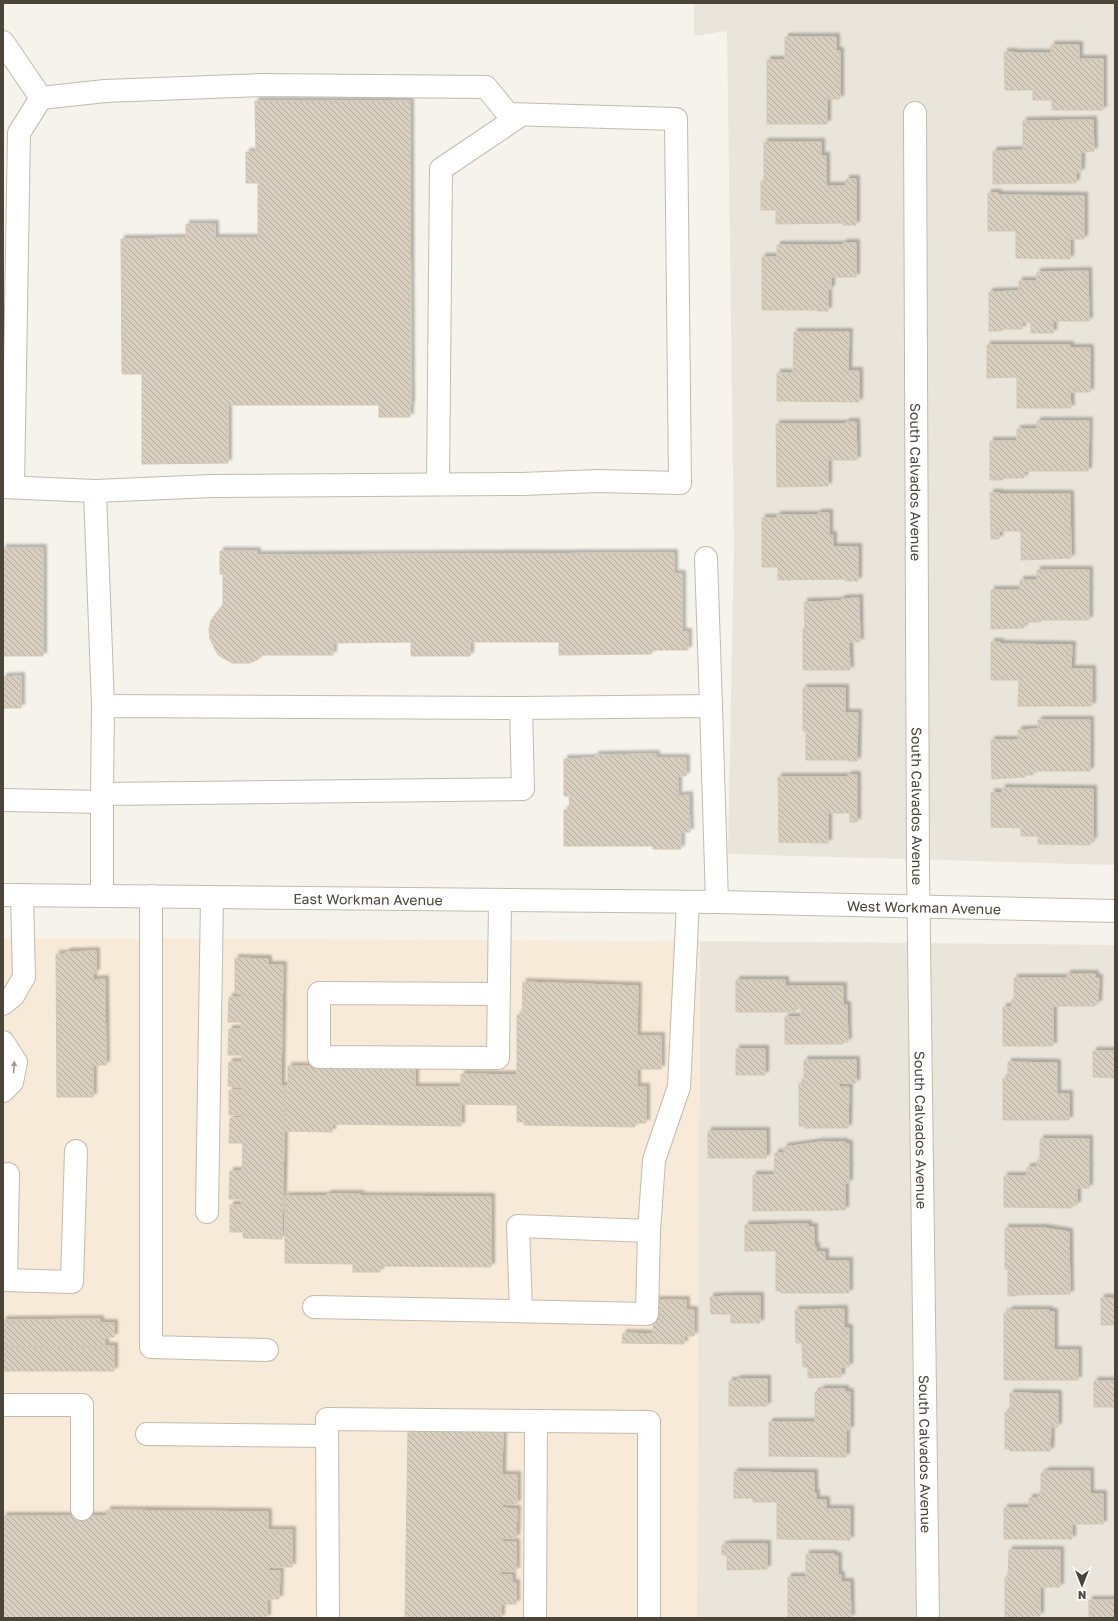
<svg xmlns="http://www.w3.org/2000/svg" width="1118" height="1621" viewBox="0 0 1118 1621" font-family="'Golos Text',sans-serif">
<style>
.residential{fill:#eae5da}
.commercial{fill:#f7ead8}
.building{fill:url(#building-back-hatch);stroke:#d3c7b4;filter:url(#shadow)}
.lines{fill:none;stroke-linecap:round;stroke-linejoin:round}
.minor-casing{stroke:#c2bbae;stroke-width:24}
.minor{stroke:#fff;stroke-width:22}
.oneway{fill:#9c9892}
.labels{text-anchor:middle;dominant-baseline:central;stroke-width:4;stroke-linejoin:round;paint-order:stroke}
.street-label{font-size:14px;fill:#4b4439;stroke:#fff}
</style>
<defs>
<pattern id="building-back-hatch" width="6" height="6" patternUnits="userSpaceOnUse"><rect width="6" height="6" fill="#d8cfc1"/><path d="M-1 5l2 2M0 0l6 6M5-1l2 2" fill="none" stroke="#b1aa9e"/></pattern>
<filter id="shadow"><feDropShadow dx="3.5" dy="-3.5" stdDeviation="1" flood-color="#0004"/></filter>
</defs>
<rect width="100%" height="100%" fill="#f6f3ec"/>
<path class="residential" d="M694,3H1115V865L728,854L734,544L727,31L694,36Z
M700,941L1115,945V1618H697Z"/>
<path class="commercial" d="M3,938L700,941L697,1618H3Z"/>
<path class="building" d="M785,37H836V51H840V99H827V124H767V60H785Z
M1051,45H1079V59H1103V110H1052V100H1033V90H1005L1004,52H1014V53H1051Z
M255,101H410L411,405H410V417H379V405H228V463L142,464V374H122L121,239L186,238V224H215V238H258V183H246V152H256Z
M1093,120L1094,151L1081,152V172L1076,173V183L993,184V151L1023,150V121Z
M764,142H821V156H826V186H846V179H856V225H843V223L776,224V210H761V181H764Z
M988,193H998V195L1084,196V239H1070V259L1016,258V231H988Z
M843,243H856V277H831V289H828V311H817V310H762V257H777V245H843Z
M1088,271L1089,321H1053V333H1031V322H1022V329H1002V331H989V292L1019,291V281H1037V272Z
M794,332H849L848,371H859V402L777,401V373H793Z
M987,345H1070V348H1090V392H1070L1071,408H1017V377L987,378Z
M1037,421H1089L1088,471H1024V478H1003V480H990V441H1017V429H1037Z
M846,422H856L857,460H828V486L777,487L776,424H846Z
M990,493H1000V494H1070L1071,558L1021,560V531H999V539H991Z
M818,513H829V535H833V547H858V581H845V579L778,580V567H762V518H777V515H818Z
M3,548H43V656H3Z
M220,551H257V555L674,553V574H682V632H688V650H652V654L559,655V642H470V656H411V642L333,643V655H262L257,660L249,663H232L218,655L210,639L209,630L211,620L223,605V574H220Z
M1037,570H1089V620H1041V622H1024V628L991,629V590H1020V580H1037Z
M859,598L860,642H849L850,670H803V629H805L804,602L841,601V599Z
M991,642H1000V644L1072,645L1071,669H1092V706H1018L1019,680H991Z
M21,676V708H3V677Z
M803,688H845V713H858L857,761H848V760H806V731H803Z
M1038,720H1090V771H1033V775H1025V777L992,779L991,740H1018V730L1038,729Z
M656,754V758H686V776H678V796L689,795L690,832H681V849H653V846H564V810H570L569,796H564V759L595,758V755Z
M848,775H857V822H850V813H828V843L779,842L778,777H848Z
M1002,788L1093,789V841H1090V845L1038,844V836H1021V828L991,827V792L1002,793Z
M96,951V973H93V980L105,979L106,1065H93V1097H57L56,954H66V952Z
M235,958L268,959V965H283L281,1086H285L282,1239L243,1238V1232H230V1205H242V1199H229L230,1171H242L243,1143H229L230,1118H242V1115H229V1090H242V1087L228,1086L229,1062H242V1055H228L229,1029H241V1022H228L229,997H242V994L235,993Z
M1067,974H1095V978H1099L1098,1004H1095V1006H1053V1046H1003V1007H1012V999H1014V978H1067Z
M736,980H785V986H843V1005H847L848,1042H843V1044H785V1017H801V1007H795V1012H736Z
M523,982L638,986L637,1036H661V1069H637V1087H646V1123H635V1127L524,1125V1122H517V1105L461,1104V1126L332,1124V1132L284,1131L285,1086H288V1066L415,1068V1087H461V1074L517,1075V1015H522Z
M736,1049H765V1075H736Z
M1093,1051H1115V1078L1093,1077Z
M804,1060H856V1083H839V1087H849L848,1128H804V1126H799V1083H804Z
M1008,1062L1057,1063V1094H1069V1120H1003V1078H1008Z
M708,1131H766V1158H708Z
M1040,1139H1089V1188H1077V1205H1072V1208L1004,1207V1176H1027V1167H1037V1160H1040Z
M820,1142H845V1144H849V1183H845V1210L753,1211V1175H774L775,1153H784V1147Z
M327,1194H360V1196L491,1197V1267L380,1266V1272H353V1264L285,1263V1196H327Z
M808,1224V1227H814V1246H816V1252H825V1261H849V1293H781V1291H776V1251H745V1225Z
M1005,1228H1044L1069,1232L1070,1294L1015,1295V1296H1008V1269H1005Z
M730,1296H760V1323H731V1314H711L710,1297Z
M1101,1298H1115V1325H1101Z
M652,1300H686V1310H694V1336H684V1344L622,1343L623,1333L653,1334V1310Z
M844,1309V1328H849V1367H841V1377L808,1378V1367H803L802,1343H796L795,1310Z
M1009,1310H1049V1312H1054V1350H1078V1380H1004V1313L1009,1312Z
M100,1319V1323H114V1337L105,1338V1346L3,1347V1320Z
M114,1346V1371H3V1347Z
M737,1379H767V1406H729V1381H737Z
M1094,1381H1115V1407H1094Z
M821,1389H845V1392H850V1430H846V1457L769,1456V1422H815V1392L821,1391Z
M1010,1393L1058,1394V1427H1051L1050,1451H1010V1449H1005V1412H1010Z
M408,1429L503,1430L502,1475H517V1504H502V1508L517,1509L516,1538H502V1542H516V1571H501V1575H512V1583H516V1604H501V1618H405Z
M1045,1471H1090V1494H1103V1524H1072V1539H1004V1508H1029V1498H1038L1039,1492H1041V1473H1045Z
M734,1472L814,1473V1493H816V1500H826V1509H850V1540L777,1539V1502H753V1498H734Z
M107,1510L268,1512V1530H292V1567H269V1571H280L279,1599H267V1618H3V1516H107Z
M727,1544H767V1569L727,1570V1555H722V1545H727Z
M1009,1550H1060V1587H1040V1616H1033V1618H1009V1617H1005V1577H1008Z
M806,1554H834V1556H838V1575H841V1582H850L851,1618H788V1577H806Z
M1089,1600H1115V1618H1089Z"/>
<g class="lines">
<defs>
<g id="minor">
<path d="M3,42L41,98L19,133L13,487"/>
<path d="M41,98L105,91L260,85L486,87L508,114L676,119L680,483L598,481L521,484L212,486L95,491"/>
<path id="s1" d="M915,113L918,868L928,1618"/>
<path d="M438,484L441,169L521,115"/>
<path d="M3,487L95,491L103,706"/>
<path d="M706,558L711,706"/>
<path d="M521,708L523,789L102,794L103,706L521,708L711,706L717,902"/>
<path d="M102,794V895"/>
<path d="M3,800L102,802"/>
<path id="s2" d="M3,895L717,902L1115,911"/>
<path d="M151,896V1347L267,1350"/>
<path d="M499,994L319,993V1057L498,1058L500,900"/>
<path d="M3,1004L13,996L24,977L22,895"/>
<path d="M3,1042L16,1062L12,1082L3,1091"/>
<path d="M207,1212L212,897"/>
<path d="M3,1280L72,1282L76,1151"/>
<path d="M6,1280L8,1174"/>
<path d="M314,1307L647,1314L649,1231"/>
<path d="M521,1311L518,1226L649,1231L654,1160L679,1087L688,902"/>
<path d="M3,1405H82V1509"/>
<path d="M147,1434L327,1436"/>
<path d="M328,1618L327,1419L649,1422V1618"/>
<path d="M535,1618L536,1421"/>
</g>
</defs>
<use href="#minor" class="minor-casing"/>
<use href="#minor" class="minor"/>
</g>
<defs><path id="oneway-solid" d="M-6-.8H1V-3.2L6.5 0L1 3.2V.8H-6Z"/></defs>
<use class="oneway" href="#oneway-solid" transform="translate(14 1067) rotate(-86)"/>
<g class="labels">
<g class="street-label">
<text stroke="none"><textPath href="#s1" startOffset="369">South Calvados Avenue</textPath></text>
<text stroke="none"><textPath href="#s1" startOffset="693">South Calvados Avenue</textPath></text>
<text stroke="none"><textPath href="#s2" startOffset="365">East Workman Avenue</textPath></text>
<text stroke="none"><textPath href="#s2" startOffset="921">West Workman Avenue</textPath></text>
<text stroke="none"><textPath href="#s1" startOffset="1017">South Calvados Avenue</textPath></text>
<text stroke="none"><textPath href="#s1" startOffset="1341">South Calvados Avenue</textPath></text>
</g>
</g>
<rect width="1118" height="1621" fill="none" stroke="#4b4439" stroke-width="8"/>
<g transform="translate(1082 1585) rotate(180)" stroke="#ffffff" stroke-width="3" paint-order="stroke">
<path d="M0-3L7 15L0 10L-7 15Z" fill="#4b4439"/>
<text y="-6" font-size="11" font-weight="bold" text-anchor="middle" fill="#4b4439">N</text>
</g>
</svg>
